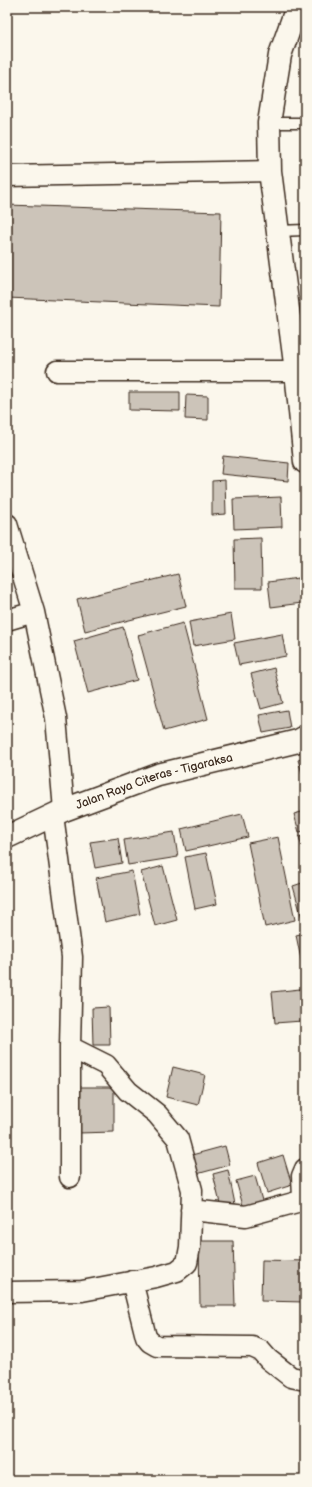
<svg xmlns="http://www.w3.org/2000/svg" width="312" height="1487" viewBox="0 0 312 1487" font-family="'Balsamiq Sans',sans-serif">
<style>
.building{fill:#ccc4b9;stroke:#3b2a1e}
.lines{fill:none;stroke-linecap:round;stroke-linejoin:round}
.service-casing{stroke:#3b2a1e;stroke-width:13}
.minor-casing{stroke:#3b2a1e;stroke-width:23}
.tertiary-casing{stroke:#3b2a1e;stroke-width:25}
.primary-casing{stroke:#3b2a1e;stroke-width:25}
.service{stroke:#fbf7ec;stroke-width:10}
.minor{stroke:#fbf7ec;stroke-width:20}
.tertiary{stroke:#fbf7ec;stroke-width:22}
.primary{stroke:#fbf7ec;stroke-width:22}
.labels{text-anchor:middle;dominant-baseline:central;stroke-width:4;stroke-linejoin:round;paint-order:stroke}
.street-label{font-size:12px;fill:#3b2a1e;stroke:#fbf7ec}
</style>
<rect width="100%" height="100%" fill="#fbf7ec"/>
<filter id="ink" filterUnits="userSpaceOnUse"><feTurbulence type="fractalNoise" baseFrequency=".025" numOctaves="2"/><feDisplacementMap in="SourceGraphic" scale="8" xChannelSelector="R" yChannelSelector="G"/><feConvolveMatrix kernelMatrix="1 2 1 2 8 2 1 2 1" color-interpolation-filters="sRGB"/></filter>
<g filter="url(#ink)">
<path class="building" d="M7,205L221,212L219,307L7,298Z
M129,392H180V411L129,410Z
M186,395L208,396V420L185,419Z
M223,456L289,463L288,481L221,474Z
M225,480L226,514L212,515V481Z
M281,497L282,527L234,529L233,499Z
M261,538L262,588H235L234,539Z
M178,574L186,606L85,631L77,599Z
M299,578L302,603L271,607L268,582Z
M231,614L235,639L193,646L189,622Z
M183,623L208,719L164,731L138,635Z
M123,627L137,680L88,693L74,641Z
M282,634L286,656L239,665L234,643Z
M274,668L283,703L261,709L251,674Z
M287,710L290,728L263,733L259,715Z
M305,758V775L303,776L298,760Z
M305,811V831L299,832L294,814Z
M242,814L248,837L186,851L181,829Z
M174,832L178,857L128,865L124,840Z
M305,836V849L303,850L299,837Z
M278,837L295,920L265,927L248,843Z
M118,838L122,863L95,868L90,842Z
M206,853L217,904L195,909L185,857Z
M163,866L177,920L155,926L141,872Z
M132,871L140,914L105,922L96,878Z
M305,882V921L303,922L293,886Z
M305,933V974H304L296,935Z
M300,989L302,1021L275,1023L272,992Z
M109,1007L110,1045H93L92,1008Z
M173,1067L205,1075L198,1105L166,1097Z
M77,1087H114V1132L78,1133Z
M225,1146L230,1165L193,1175L188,1156Z
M283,1155L292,1185L267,1193L258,1163Z
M228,1170L236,1209L222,1212L213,1174Z
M255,1176L263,1204L244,1209L236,1181Z
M199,1241H233L235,1306H200Z
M262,1260L305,1261V1302L261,1301Z"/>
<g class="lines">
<defs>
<path id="service" d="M269,123H305
M278,231L305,230"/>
<path id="minor" d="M7,176L270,171
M57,371H296
M7,524L34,612L56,718L64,810
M7,620L34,612
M70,1177V1047
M191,1210L246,1216L297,1202L303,1198L302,1176L305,1169
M132,1281L146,1337L150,1342L157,1346L252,1347L261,1351L268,1359L291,1377L305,1380
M7,1292L82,1291L156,1277L177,1271L187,1263L190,1247L192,1190L178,1139L157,1114L128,1091L106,1065L70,1047L72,957L53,815"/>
<path id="tertiary" d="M297,7L280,55L269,123L270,171L296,371L305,462"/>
<g id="primary">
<path id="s1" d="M7,837L64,810L158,775L298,741L305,737"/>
</g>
</defs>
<use href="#service" class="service-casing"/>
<use href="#minor" class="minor-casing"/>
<use href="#tertiary" class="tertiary-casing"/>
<use href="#primary" class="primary-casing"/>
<use href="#service" class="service"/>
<use href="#minor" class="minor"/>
<use href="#tertiary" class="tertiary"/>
<use href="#primary" class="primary"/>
</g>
</g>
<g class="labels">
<g class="street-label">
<text stroke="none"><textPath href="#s1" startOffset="158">Jalan Raya Citeras - Tigaraksa</textPath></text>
</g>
</g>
<rect width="312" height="1487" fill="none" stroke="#fbf7ec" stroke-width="24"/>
<rect x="12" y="12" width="288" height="1463" fill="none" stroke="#3b2a1e" stroke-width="1.5" filter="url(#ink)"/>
</svg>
